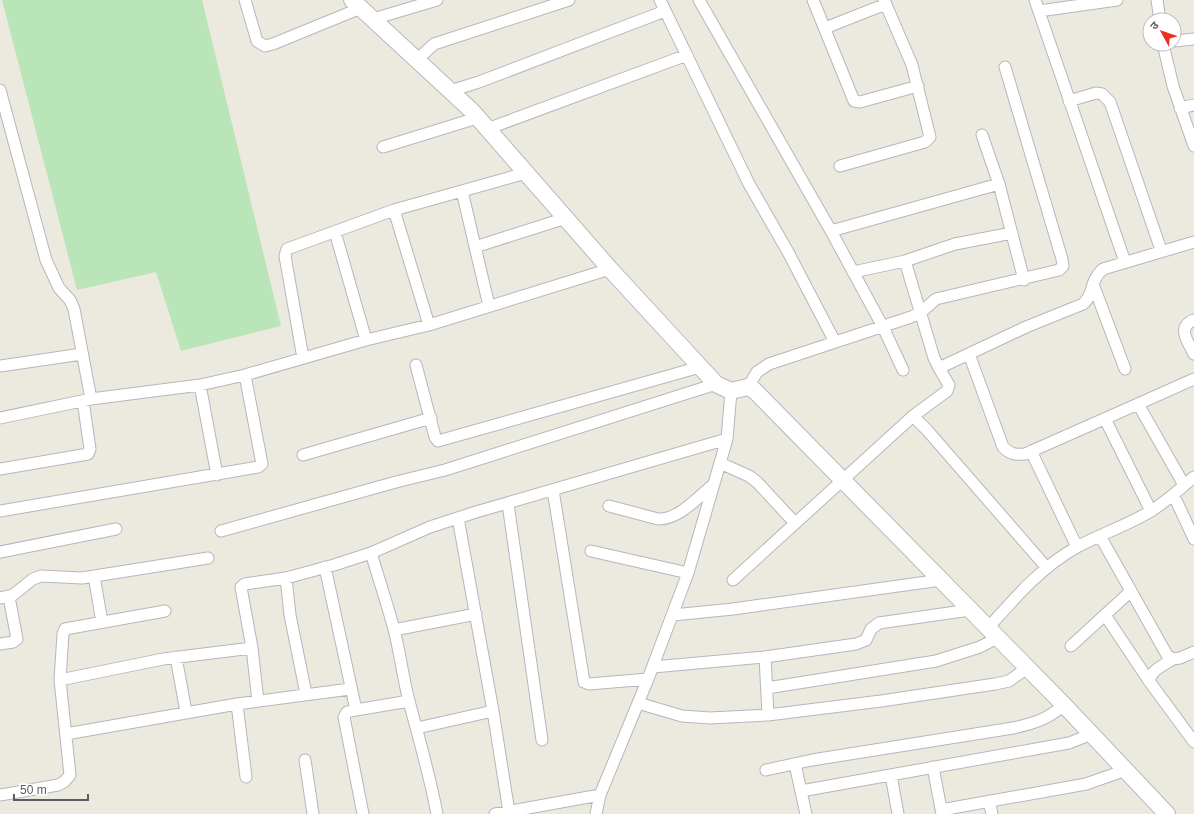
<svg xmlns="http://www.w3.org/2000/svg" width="1194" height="814" viewBox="0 0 1194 814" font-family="Helvetica,'Noto Sans Devanagari',sans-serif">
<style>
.green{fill:#bae5b9}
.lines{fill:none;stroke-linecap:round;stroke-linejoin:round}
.street-casing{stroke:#b5b7bc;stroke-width:13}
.secondary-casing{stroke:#b5b9bf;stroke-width:18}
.street{stroke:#fff;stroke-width:11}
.secondary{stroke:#fff;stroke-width:16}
</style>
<rect width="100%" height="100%" fill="#ece9de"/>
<path class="green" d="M2,0H202L281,326L181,351L156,272L77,290Z"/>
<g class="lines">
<defs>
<path id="street" d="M245,0L257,41L265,46L273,44L361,8
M660,0L749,184L788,252L835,342
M699,0L831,231L883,327L903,370
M813,0L854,101L860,102L918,86
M1035,0L1125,262
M1157,0L1160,20
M1039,11L1117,0
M373,19L437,0
M825,28L886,4
M1174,41L1194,39
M1163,44L1173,86L1194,146
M417,60L434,44L569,0
M0,90L46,260L59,288L70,300L74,309L91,399
M450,91L479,82L665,11
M1069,101L1096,93L1102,94L1110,102L1161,250
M1180,108L1194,105
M487,129L687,55
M982,135L999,184L1024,280
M383,147L477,118
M840,166L925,142L930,137L912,65L884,0
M462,191L489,306
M394,210L429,325
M831,231L999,184
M335,232L366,340
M475,247L566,218
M905,261L934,358L939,368
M853,272L905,261L955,244L1012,233
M1093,284L1125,369
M1194,320C1176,327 1188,342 1194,354
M969,354L1003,447C1010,454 1015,455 1025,454L1138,404
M303,358L285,256L287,249L394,210L526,173
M416,365L435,437L438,441L700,367
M0,366L82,354
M200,385L217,475
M748,387L757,372L769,364L911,317L920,313L936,299L1059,270L1063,266L1062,259L1005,67
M913,416L927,430L1047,568
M0,418L91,399L200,385L245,375L366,340L429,325L610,269
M1105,419L1151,511
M1031,451L1077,547
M303,455L431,418
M720,463L749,476L757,482L795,523
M0,469L88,454L90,449L83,401
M1184,485L1138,404L1194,379
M553,490L584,682L589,684L648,679
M1174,496L1194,539
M508,504L542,740
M609,506L658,519C679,520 699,496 714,484
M0,511L258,467L262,464L245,375
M458,518L493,711L509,812
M221,531L396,482L445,470L716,384
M1100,536L1167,655L1173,659L1180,658L1194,652
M591,551L688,573
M0,552L116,529
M371,553C379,579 387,604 394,629C400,653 403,678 409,701C419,739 430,776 437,814
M325,567L356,710
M94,576L102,622
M286,578L290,615L306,694
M733,580L913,416L947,391L949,385L939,368L1026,327L1083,304C1095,294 1089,281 1103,269L1194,242
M0,598L13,595L33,579L41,576L82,578L208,558
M673,615L733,609L941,580
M1105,615L1149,681
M988,628C1015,598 1041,567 1077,547C1101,534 1128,525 1151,511C1167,501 1180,489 1194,477
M394,630L476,614
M0,644L13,642L17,639L9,597
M1071,646L1131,591
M176,657L186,712
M765,657L768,715
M1173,659C1164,665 1151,670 1149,681L1194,742
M653,667L765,657L856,644L866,640L871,629L879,623L970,610
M60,680L163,659L252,648
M767,688L936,661L980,647L997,638
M258,701L252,648L241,587L245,584L286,578L334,565L371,553L430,527L476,512L727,439
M638,703L682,716L710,718L768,715L881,701L995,684L1009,681L1027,668
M237,704L246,777
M417,728L493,711
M66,734L237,704L350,689
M305,760L313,814
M795,764L806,814
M933,767L942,814
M766,770L812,760L1013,728C1035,723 1046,720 1064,705
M891,775L898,814
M801,791L1069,743L1092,734
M0,795L58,785L64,782L70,775L60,680L63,634L65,629L165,611
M989,801L992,814
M941,810L1086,784L1126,770
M363,814L344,717L347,712L356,710L409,701
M495,814L600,795
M596,814L600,795L648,679L688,573L727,439L731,391"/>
<path id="secondary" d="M352,0L472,111L610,269L716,384L731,391L748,387L754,390L1064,705L1167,814"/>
</defs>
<use href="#street" class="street-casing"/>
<use href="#secondary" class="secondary-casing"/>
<use href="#street" class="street"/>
<use href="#secondary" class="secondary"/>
</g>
<g transform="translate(1162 32) rotate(310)"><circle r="19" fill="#ffffff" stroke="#bcbec0"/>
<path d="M0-3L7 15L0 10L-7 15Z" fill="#ee2e22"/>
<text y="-6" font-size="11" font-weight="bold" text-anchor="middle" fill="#585c61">उ</text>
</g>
<path d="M14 794v6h74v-6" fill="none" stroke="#585c61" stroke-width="2"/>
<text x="20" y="794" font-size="12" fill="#585c61" stroke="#ffffff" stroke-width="3" paint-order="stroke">50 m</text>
</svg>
